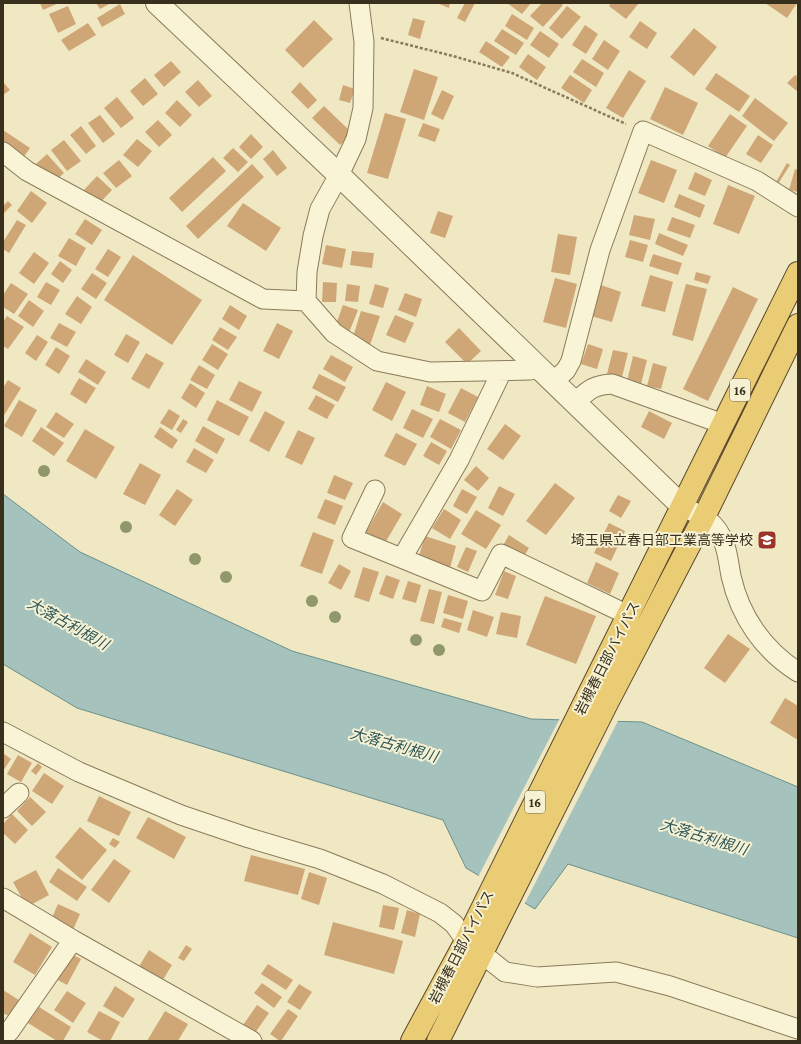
<svg xmlns="http://www.w3.org/2000/svg" width="801" height="1044" viewBox="0 0 801 1044" font-family="'Crimson Pro','Noto Sans JP',serif">
<style>
.water{fill:#a5c2bd;stroke:#6b908c}
.pier{fill:#efe8c3}
.building{fill:#cfa777}
.lines{fill:none;stroke-linecap:round;stroke-linejoin:round}
.minor-casing{stroke:#8a7a59;stroke-width:21}
.tertiary-casing{stroke:#8a7a59;stroke-width:24}
.trunk-casing{stroke:#58472d;stroke-width:24}
.path{stroke:#8a7a59;stroke-width:2.5;stroke-dasharray:3 2;stroke-linecap:butt}
.minor{stroke:#faf4d6;stroke-width:19}
.tertiary{stroke:#faf4d6;stroke-width:22}
.trunk{stroke:#eacc75;stroke-width:22}
.tree{fill:#90986b}
.labels{text-anchor:middle;dominant-baseline:central;stroke-width:4;stroke-linejoin:round;paint-order:stroke}
.shield{fill:#f6f1d2;stroke:#726953;stroke-width:1}
.shield-label{font-size:13px;font-weight:bold;fill:#392f1d}
.poi-label{font-size:14px;fill:#392f1d;stroke:#f6f1d2;text-anchor:end}
.street-label{font-size:14px;fill:#392f1d;stroke:#f6f1d2}
.water-label{font-size:15px;font-style:italic;fill:#2c575a;stroke:#f6f1d2}
</style>
<rect width="100%" height="100%" fill="#efe8c3"/>
<path class="water" d="M3,494L80,552L292,651L531,719L642,722L798,787V938L568,864L535,909L466,868L443,820L77,708L3,664Z"/>
<path class="pier" d="M560,718L619,719L524,905L478,877Z"/>
<path class="building" d="M40,3H59L43,10Z
M96,3H111L100,9Z
M437,3H450L449,8Z
M465,3H475L465,22L457,18Z
M507,3H531L522,14Z
M542,3H560L563,5L543,27L530,16Z
M611,3H639L626,19L609,6Z
M765,3H797L787,18Z
M120,4L125,14L102,27L97,18Z
M68,6L76,24L58,33L49,14Z
M567,6L581,17L562,39L549,28Z
M512,14L534,28L527,40L505,26Z
M413,18L425,21L420,39L408,35Z
M314,20L333,39L303,68L285,50Z
M640,21L657,33L647,49L629,37Z
M88,23L96,35L69,51L61,40Z
M585,25L598,34L586,54L572,45Z
M694,28L717,47L694,76L670,57Z
M502,29L524,43L516,55L494,41Z
M540,31L559,44L549,58L530,45Z
M604,40L620,51L608,70L592,59Z
M486,41L510,57L502,67L479,52Z
M528,54L546,67L537,80L519,67Z
M582,59L604,73L596,87L573,72Z
M171,61L181,72L164,87L154,75Z
M414,69L438,77L424,120L400,112Z
M629,70L646,81L623,118L606,108Z
M716,73L750,96L739,112L705,89Z
M570,75L592,90L584,103L561,88Z
M795,75L798,77V92L787,83Z
M145,78L158,94L143,106L130,91Z
M198,80L212,96L199,107L185,92Z
M3,82L10,90L3,95Z
M300,82L317,100L308,109L291,92Z
M343,85L355,89L350,103L339,100Z
M665,87L698,103L683,135L650,119Z
M442,90L454,96L443,120L431,114Z
M117,97L134,118L121,128L104,108Z
M755,98L788,123L774,141L742,116Z
M177,100L192,115L180,127L165,113Z
M324,106L352,133L340,145L312,118Z
M385,113L406,119L388,179L367,173Z
M730,114L747,126L725,158L708,146Z
M100,115L115,134L103,143L88,123Z
M158,120L172,135L159,147L145,132Z
M423,123L440,129L435,142L418,136Z
M81,126L96,146L86,154L70,135Z
M3,130L30,148L23,158L3,144Z
M251,134L263,147L251,159L239,147Z
M758,135L773,145L761,163L746,154Z
M137,139L152,151L138,167L123,155Z
M64,140L81,161L67,171L51,150Z
M233,148L248,162L238,172L223,158Z
M273,150L287,168L277,176L263,159Z
M47,154L64,173L53,183L36,164Z
M213,157L226,171L182,212L169,198Z
M119,160L132,176L116,188L103,173Z
M651,160L677,170L664,203L638,193Z
M787,163L790,165L778,184L776,182Z
M252,164L264,177L198,239L186,226Z
M795,169L798,170V192L789,190Z
M695,172L712,180L705,196L688,189Z
M97,176L112,190L98,205L83,191Z
M728,185L755,196L739,234L713,224Z
M31,191L47,203L32,223L17,211Z
M679,194L705,205L700,218L674,207Z
M8,201L12,205L4,213L3,212V206Z
M243,203L281,228L266,251L227,226Z
M438,211L453,216L445,238L430,233Z
M634,215L655,219L650,240L629,235Z
M672,217L695,225L690,238L667,230Z
M85,219L102,230L92,245L75,234Z
M17,220L26,225L9,253L3,249V242Z
M659,233L688,245L683,256L655,244Z
M558,234L577,237L570,275L551,272Z
M69,238L86,248L76,266L58,256Z
M630,240L648,245L643,262L625,257Z
M326,245L346,249L342,268L322,264Z
M108,249L121,257L108,277L95,269Z
M352,251L374,253L372,268L350,265Z
M34,252L49,263L34,284L19,273Z
M653,254L682,263L678,275L649,266Z
M133,255L202,300L172,345L104,300Z
M60,261L72,270L63,283L51,274Z
M696,272L711,276L708,284L694,280Z
M92,273L107,283L96,299L81,289Z
M650,275L673,282L665,312L641,306Z
M555,278L577,284L566,328L543,322Z
M46,282L60,290L51,305L37,297Z
M323,282L337,283L336,302H322Z
M11,283L28,294L14,314L3,307V295Z
M347,284L360,286L358,302L345,301Z
M375,284L389,288L383,308L369,304Z
M686,284L707,289L693,341L672,335Z
M601,285L621,292L612,322L591,316Z
M733,287L758,299L708,401L683,389Z
M405,293L422,299L416,317L398,310Z
M77,296L92,307L81,324L65,314Z
M29,300L44,311L33,327L18,316Z
M230,305L247,316L239,330L222,319Z
M343,305L358,310L348,335L334,330Z
M361,311L380,316L370,345L352,340Z
M395,315L414,323L405,343L386,335Z
M7,316L24,327L8,349L3,346V322Z
M59,323L76,332L67,347L50,338Z
M277,323L293,331L279,359L263,351Z
M220,327L237,337L228,350L212,340Z
M459,328L481,351L467,364L445,342Z
M126,334L140,342L128,363L114,355Z
M37,335L48,342L36,361L25,353Z
M212,344L228,354L218,370L202,360Z
M588,344L603,349L597,369L581,364Z
M56,347L70,356L59,374L45,365Z
M613,350L628,353L622,377L607,374Z
M146,353L164,363L149,389L131,379Z
M331,355L353,367L345,382L323,369Z
M633,356L647,360L641,384L627,381Z
M86,359L106,372L98,385L78,372Z
M653,363L667,367L661,389L647,386Z
M199,365L215,375L207,389L190,380Z
M319,374L346,387L338,402L312,388Z
M79,378L96,388L86,404L70,394Z
M8,380L21,388L3,417V388Z
M239,381L262,392L252,412L229,400Z
M386,382L406,392L392,421L372,410Z
M190,383L205,393L196,408L181,398Z
M427,386L446,394L439,412L420,405Z
M461,388L478,397L465,422L448,413Z
M316,395L335,405L327,419L308,409Z
M19,400L37,410L22,437L4,426Z
M217,400L249,417L239,436L207,420Z
M169,409L180,416L172,430L160,423Z
M412,409L433,419L423,438L403,428Z
M265,411L285,422L269,452L249,441Z
M649,411L672,423L664,439L641,427Z
M56,412L74,424L64,438L46,427Z
M183,419L188,422L181,433L176,430Z
M440,419L461,430L451,449L430,437Z
M505,424L521,436L503,460L487,449Z
M203,426L225,439L217,454L195,441Z
M41,427L64,443L54,456L32,441Z
M160,427L178,440L172,449L154,437Z
M85,429L115,447L96,479L66,461Z
M298,430L315,438L302,465L285,457Z
M396,433L417,444L405,466L384,456Z
M431,442L447,451L439,465L423,456Z
M194,448L214,460L206,473L186,462Z
M140,463L161,475L145,505L123,494Z
M476,466L489,478L478,491L464,480Z
M334,475L353,483L345,500L327,493Z
M555,483L575,498L546,535L526,521Z
M499,486L515,494L503,516L488,508Z
M177,489L193,500L175,526L159,515Z
M462,489L477,497L467,514L453,506Z
M618,495L631,501L621,518L609,511Z
M325,499L343,506L335,525L317,518Z
M383,502L402,514L385,543L366,532Z
M444,509L461,520L450,539L432,528Z
M476,510L501,525L486,549L461,534Z
M609,523L625,531L611,561L594,553Z
M313,532L334,540L322,574L300,566Z
M509,535L529,548L521,561L501,549Z
M425,536L456,546L450,568L418,559Z
M466,547L477,551L468,572L457,567Z
M596,562L619,573L610,594L587,583Z
M339,564L351,571L341,590L328,583Z
M363,567L379,572L369,602L354,597Z
M504,571L516,576L508,599L495,595Z
M386,575L400,580L393,599L379,594Z
M408,581L421,585L416,603L402,599Z
M429,589L442,592L434,624L420,621Z
M448,595L468,601L463,619L443,613Z
M545,596L596,616L576,664L526,645Z
M473,610L494,617L487,637L467,630Z
M501,612L521,616L517,638L496,634Z
M444,618L462,623L459,633L441,627Z
M728,634L750,649L725,683L704,668Z
M785,698L798,706V740L770,723Z
M3,753L11,759L3,771Z
M18,755L32,763L21,782L7,774Z
M38,763L42,767L36,775L31,771Z
M44,773L64,786L52,804L32,791Z
M99,796L131,812L119,836L87,821Z
M30,797L46,812L32,826L17,811Z
M12,814L28,830L15,844L3,833V824Z
M148,817L186,837L174,859L136,838Z
M80,827L107,850L82,880L55,857Z
M113,838L120,842L115,848L109,844Z
M251,855L305,869L298,895L244,881Z
M114,859L131,871L109,903L91,890Z
M58,868L87,887L77,901L49,882Z
M36,870L49,895L27,907L13,882Z
M309,872L327,878L319,905L301,899Z
M58,904L80,914L73,930L51,920Z
M383,905L399,908L394,930L379,927Z
M407,910L420,914L415,937L401,933Z
M333,922L403,941L394,974L324,955Z
M30,933L52,947L35,975L13,962Z
M186,945L192,949L184,961L178,958Z
M149,950L172,965L161,983L138,968Z
M70,953L81,959L67,985L56,979Z
M268,964L293,980L286,990L261,974Z
M262,983L282,997L274,1008L254,993Z
M299,984L312,992L300,1010L287,1002Z
M115,986L135,999L123,1018L103,1006Z
M3,990L19,1000L9,1016L3,1013Z
M67,991L86,1003L73,1023L54,1010Z
M257,1005L269,1013L255,1033L243,1025Z
M39,1007L71,1027L63,1041H57L28,1023Z
M288,1009L298,1016L281,1041H280L270,1034Z
M99,1011L120,1022L110,1041H103L87,1032Z
M165,1011L188,1024L178,1041H147Z"/>
<g class="lines">
<defs>
<path id="minor" d="M359,3L364,42L363,108L356,139L339,175L320,209L313,236L307,272L306,301L334,333L377,361L430,372L530,370L537,368
M3,152L27,171L263,299L306,301
M553,382L566,370L571,361L600,250L643,131L757,181L798,207
M574,403C588,391 592,385 612,384L723,424
M375,490L352,538L482,591L501,554L628,615
M682,506C693,512 707,517 715,527C727,541 728,560 731,576C740,616 763,650 798,672
M402,558L459,460L502,371
M3,732L79,772L181,815L249,838L320,859L383,884L440,913L454,924L466,941L505,972L537,977L616,972L670,986L798,1029
M3,808L19,793
M3,898L73,940L252,1041
M9,1032L73,940"/>
<path id="tertiary" d="M157,3L339,175L682,506"/>
<path id="trunk" d="M412,1041L466,941L798,273
M438,1041L607,703L704,517L798,325"/>
</defs>
<use href="#minor" class="minor-casing"/>
<use href="#tertiary" class="tertiary-casing"/>
<use href="#trunk" class="trunk-casing"/>
<path class="path" d="M381,38L453,56L512,73L626,124"/>
<use href="#minor" class="minor"/>
<use href="#tertiary" class="tertiary"/>
<use href="#trunk" class="trunk"/>
</g>
<g class="tree">
<circle cx="44" cy="471" r="6"/>
<circle cx="126" cy="527" r="6"/>
<circle cx="195" cy="559" r="6"/>
<circle cx="226" cy="577" r="6"/>
<circle cx="312" cy="601" r="6"/>
<circle cx="335" cy="617" r="6"/>
<circle cx="416" cy="640" r="6"/>
<circle cx="439" cy="650" r="6"/>
</g>
<defs>
<symbol id="school-square" viewBox="-11 -11 22 22"><rect x="-9" y="-9" width="18" height="18" rx="4" fill="#9b3527" stroke="#f6f1d2"/><path d="M0-5L7-2L0 1L-7-2ZM-4 1L0 2.5L4 1V4Q0 6-4 4Z" fill="#fff"/></symbol>
</defs>
<g fill-rule="evenodd">
<use href="#school-square" x="756" y="529" width="22" height="22"/>
</g>
<g class="labels">
<g class="shield">
<rect x="730" y="379" width="20" height="22" rx="3"/>
<rect x="525" y="791" width="20" height="22" rx="3"/>
</g>
<g class="shield-label">
<text x="740" y="390">16</text>
<text x="535" y="802">16</text>
</g>
<g class="poi-label">
<text x="753" y="540">埼玉県立春日部工業高等学校</text>
</g>
<g class="street-label">
<text transform="translate(607 658) rotate(-63)">岩槻春日部バイパス</text>
<text transform="translate(461 947) rotate(-63)">岩槻春日部バイパス</text>
</g>
<g class="water-label">
<text transform="translate(68 624) rotate(29)">大落古利根川</text>
<text transform="translate(394 745) rotate(16)">大落古利根川</text>
<text transform="translate(704 837) rotate(17)">大落古利根川</text>
</g>
</g>
<rect width="801" height="1044" fill="none" stroke="#392f1d" stroke-width="8"/>
</svg>
